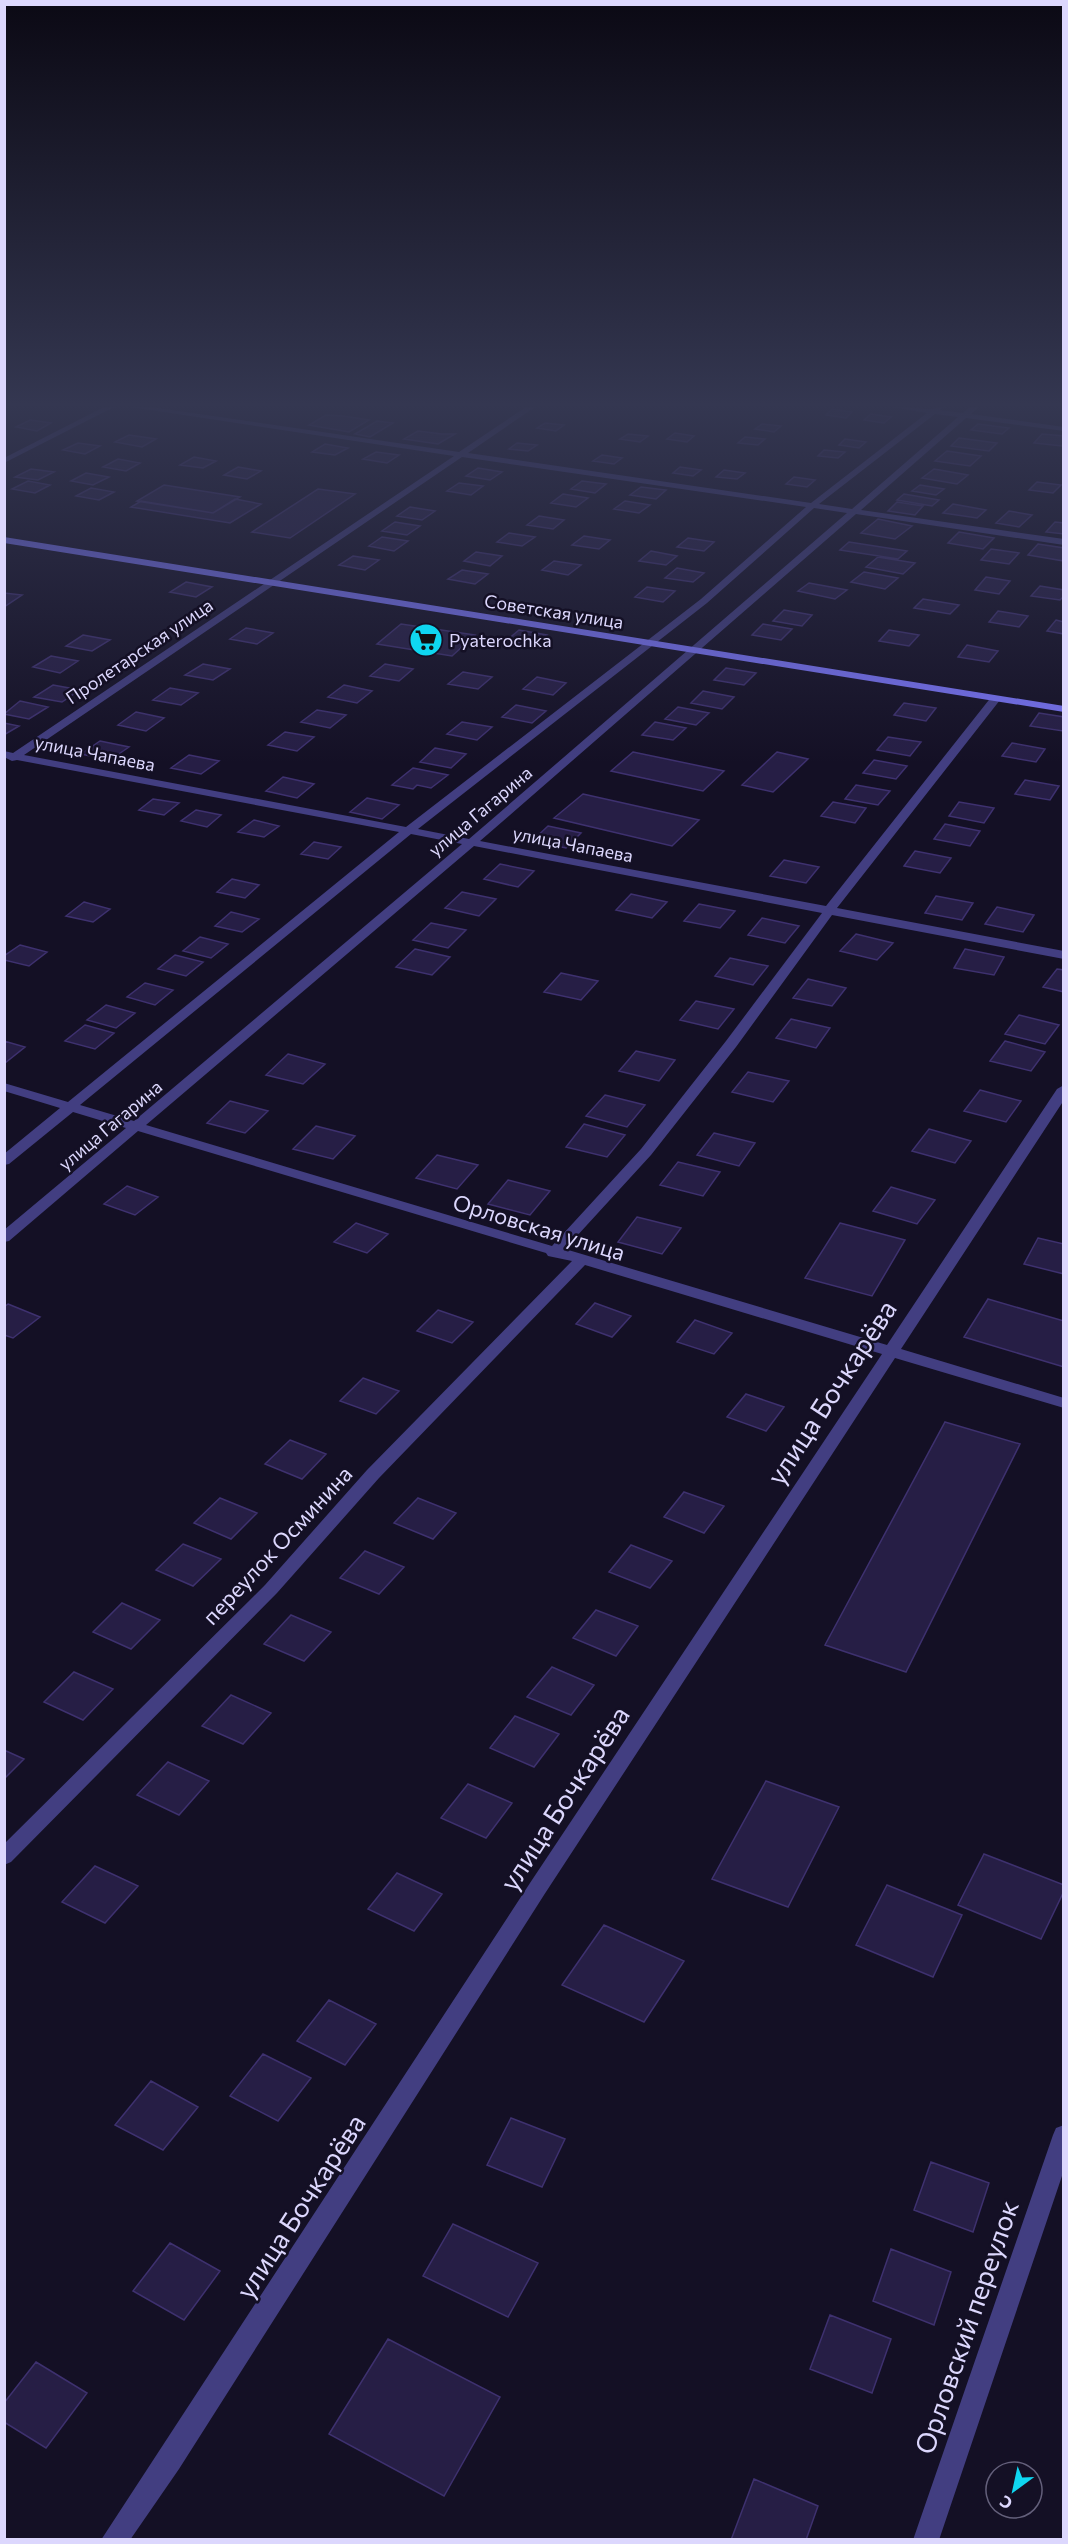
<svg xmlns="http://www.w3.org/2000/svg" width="1068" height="2544" viewBox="0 0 1068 2544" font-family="Commissioner,sans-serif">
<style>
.building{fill:#261e45;stroke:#3e316f;stroke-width:1.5}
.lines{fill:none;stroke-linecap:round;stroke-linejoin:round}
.street{fill:#423e81;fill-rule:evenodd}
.secondary{fill:#7974f6;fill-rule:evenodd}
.labels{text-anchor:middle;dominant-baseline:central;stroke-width:5;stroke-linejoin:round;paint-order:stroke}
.far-street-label{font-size:18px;fill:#dcd7fd;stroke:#141025}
.far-poi-label{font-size:18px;fill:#dcd7fd;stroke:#141025;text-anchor:start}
.street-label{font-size:22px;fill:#dcd7fd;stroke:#141025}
.near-street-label{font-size:27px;fill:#dcd7fd;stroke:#141025}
</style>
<rect width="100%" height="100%" fill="#141025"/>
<path class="building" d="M832,409L852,412L846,418L826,415Z
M871,414L891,417L884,423L864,420Z
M326,415L343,416L369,420L349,432L309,425Z
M30,420L51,423L37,431L16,427Z
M377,421L393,423L370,437L355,434Z
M545,423L564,425L556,431L537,428Z
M762,424L781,426L774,432L755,429Z
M978,424L1009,428L1002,434L971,430Z
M418,431L442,434H455L438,444L404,439Z
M675,433L694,436L687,442L667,439Z
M628,434L648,436L640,442L620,439Z
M1042,434L1064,436V444L1062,446L1034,443Z
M129,435L156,439L142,447L115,442Z
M745,437L765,439L758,445L738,443Z
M959,438L997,443L989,451L951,446Z
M845,439L866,442L859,448L839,445Z
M78,443L100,446L85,454L63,450Z
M517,443L537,445L528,451L509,449Z
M325,444L348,448L335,455L312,452Z
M824,450L845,452L838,458L818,456Z
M947,451L981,456L970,466L935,461Z
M376,452L399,455L387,463L363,459Z
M602,455L622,458L614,464L593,461Z
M194,457L216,461L203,468L180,465Z
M118,459L140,463L126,471L103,467Z
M238,467L261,471L247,479L224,475Z
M680,467L701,470L693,476L673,473Z
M478,468L502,472L490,480L466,476Z
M31,469L54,472L38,480L15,477Z
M934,469L968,475L957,484L922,478Z
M724,470L745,473L737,479L716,477Z
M86,473L109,477L93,485L71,481Z
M794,477L815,480L807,487L786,484Z
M28,481L50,485L35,493L12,489Z
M582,481L606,484L595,493L571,489Z
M1037,482L1061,485L1053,493L1029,490Z
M459,483L483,486L471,495L447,491Z
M164,485L240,497L213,513L137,501Z
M920,485L944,489L936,495L912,491Z
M641,487L666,490L656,499L630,495Z
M91,488L114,492L99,500L76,496Z
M318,489L355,494L290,538L252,532Z
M563,494L588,498L576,507L551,503Z
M904,494L939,500L932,506L897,500Z
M235,499L261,504L230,523L131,507L141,501L213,513Z
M625,501L650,505L639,513L614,509Z
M897,502L923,506L915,515L888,511Z
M953,504L986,510L977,518L943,513Z
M410,507L435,511L422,520L397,516Z
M1009,511L1032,515L1019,527L996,523Z
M539,516L564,520L553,529L527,525Z
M878,519L912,526L895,539L861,533Z
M395,522L420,526L407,535L382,531Z
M1055,522L1064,523V534L1046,532Z
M959,532L994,538L983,549L948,543Z
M509,533L535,537L522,546L497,542Z
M584,536L610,540L599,549L572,545Z
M382,537L408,541L394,551L369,546Z
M688,538L714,542L704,551L677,547Z
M849,542L907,551L898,559L840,550Z
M1038,544L1064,548V561L1028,555Z
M991,549L1019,553L1009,564L981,560Z
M651,551L677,556L666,565L639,561Z
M476,552L502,556L490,566L464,561Z
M353,556L379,560L365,570L339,565Z
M878,557L915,563L903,574L866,567Z
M554,561L581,565L568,575L542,570Z
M677,568L704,573L693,582L665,578Z
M462,570L488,574L475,584L448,579Z
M864,572L898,578L885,589L851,582Z
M986,577L1010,581L999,594L975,590Z
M186,582L212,587L196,597L170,592Z
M809,583L847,590L835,599L798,591Z
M1040,586L1064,590V596L1060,600L1031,596Z
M647,587L675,591L663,602L635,597Z
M4,593L22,595L4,607Z
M923,599L959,605L950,614L914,608Z
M784,610L812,615L802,626L773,621Z
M998,611L1028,616L1019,627L989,622Z
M1056,620L1064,622V634L1047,631Z
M401,624L475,635L452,656L377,644Z
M763,624L792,629L781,640L752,635Z
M246,628L273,633L257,644L230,639Z
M519,630L547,635L534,646L506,641Z
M889,630L919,635L909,646L879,641Z
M83,635L110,640L92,651L66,646Z
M967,645L998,651L989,662L958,657Z
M51,656L78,661L60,673L33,667Z
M203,664L230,669L213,680L185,675Z
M385,664L413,669L399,681L370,676Z
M726,668L756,673L744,685L714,680Z
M463,672L492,677L478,689L448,684Z
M537,677L566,683L553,695L523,689Z
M53,685L80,690L62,702L34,697Z
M344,685L372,691L357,703L328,697Z
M170,688L198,693L181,705L153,700Z
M703,691L734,697L722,709L691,703Z
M20,701L48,707L29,719L4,714Z
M904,703L936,708L926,721L894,715Z
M516,705L546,711L532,723L502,717Z
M678,707L709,713L696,725L665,719Z
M317,710L346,715L330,728L301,722Z
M136,712L164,718L146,731L118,725Z
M1039,713L1064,717L1063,731L1030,726Z
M462,722L492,727L477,740L447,734Z
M655,722L686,728L673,740L642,735Z
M4,723L19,726L4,735Z
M285,732L314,737L297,751L268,745Z
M888,737L921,742L910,756L877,750Z
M100,741L129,747L110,760L81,754Z
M1012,743L1045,749L1036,762L1002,756Z
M435,748L466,754L451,768L420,762Z
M633,752L724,771L703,791L611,771Z
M777,752L808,759L773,792L742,785Z
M189,755L219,761L201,774L171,768Z
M874,760L907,766L896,779L863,773Z
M413,768L448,775L431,788L417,785L413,789L392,785Z
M283,777L314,784L297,798L266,791Z
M1025,780L1059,786L1050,800L1015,794Z
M856,785L890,791L878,805L845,799Z
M583,794L699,820L672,846L554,818Z
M367,798L399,805L382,819L350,812Z
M153,799L179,803L164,815L139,810Z
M833,802L866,808L855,823L821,816Z
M959,802L994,808L984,823L949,816Z
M196,810L221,815L207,827L181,821Z
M254,820L279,826L264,837L238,832Z
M945,824L980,831L970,846L934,839Z
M548,826L581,833L566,848L532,841Z
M314,842L341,847L328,859L301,854Z
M915,851L951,858L940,873L904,866Z
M784,860L819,867L806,883L770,876Z
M500,864L534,871L518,887L484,879Z
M232,879L259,885L245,898L217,892Z
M462,892L496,899L479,916L445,908Z
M631,894L667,902L652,918L616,910Z
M936,896L973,903L962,920L925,913Z
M84,902L110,909L93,922L66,916Z
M699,904L735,911L720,928L684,921Z
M997,907L1034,915L1023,932L985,924Z
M231,912L259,919L242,932L215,926Z
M762,918L799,926L785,943L748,935Z
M431,923L466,930L448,948L413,940Z
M856,934L893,943L877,960L840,951Z
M200,937L228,944L211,958L183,951Z
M20,945L47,952L29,966L4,960V956Z
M415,949L450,957L432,975L396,967Z
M965,949L1004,957L994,975L954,968Z
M175,955L203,962L186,976L158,969Z
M730,958L768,966L753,985L715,976Z
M1057,969L1064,970V992L1043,987Z
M561,973L598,981L581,1000L544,992Z
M808,979L846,988L832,1006L793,998Z
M145,983L173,990L155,1005L127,997Z
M696,1001L734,1009L718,1029L680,1020Z
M106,1005L135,1013L116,1028L87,1020Z
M1019,1015L1059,1025L1045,1044L1005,1034Z
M791,1019L830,1028L816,1048L776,1038Z
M85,1025L114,1033L95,1049L65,1041Z
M4,1041L25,1047L5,1063H4Z
M1005,1041L1045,1052L1031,1071L990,1061Z
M636,1051L675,1060L659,1081L619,1071Z
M288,1054L325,1064L303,1084L266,1075Z
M748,1072L789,1081L773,1102L732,1092Z
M980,1090L1021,1101L1006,1122L964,1111Z
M605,1095L645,1105L627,1127L586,1116Z
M230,1101L268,1111L245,1133L207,1123Z
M584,1124L625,1135L607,1157L566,1147Z
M316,1126L355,1136L333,1159L293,1149Z
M929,1129L971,1141L955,1163L912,1151Z
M714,1133L755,1143L739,1166L697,1155Z
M437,1155L478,1165L457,1189L416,1178Z
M678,1162L720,1172L703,1196L660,1185Z
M508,1180L550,1191L530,1215L488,1204Z
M127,1186L158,1197L135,1215L104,1204Z
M891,1187L935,1200L917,1224L873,1211Z
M637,1217L681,1228L662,1254L618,1242Z
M356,1223L388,1234L367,1253L334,1242Z
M840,1223L905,1240L872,1296L805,1278Z
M1038,1238L1064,1244V1274L1024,1264Z
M988,1299L1064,1321V1367L964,1337Z
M595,1303L631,1316L612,1337L576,1324Z
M8,1304L40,1317L13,1338L4,1335V1307Z
M438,1310L473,1322L452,1343L417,1331Z
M695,1320L732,1333L714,1354L677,1342Z
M363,1378L399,1391L376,1414L340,1401Z
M746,1394L784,1407L766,1431L727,1417Z
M945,1422L1020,1444L906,1672L825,1645Z
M290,1440L326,1454L302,1479L265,1464Z
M684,1492L724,1506L704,1533L664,1517Z
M220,1498L257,1513L231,1539L194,1523Z
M418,1498L456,1513L433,1539L394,1523Z
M183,1544L221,1559L193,1586L156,1570Z
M631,1545L672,1561L650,1588L609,1572Z
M365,1551L404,1567L379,1594L340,1578Z
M122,1603L160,1620L131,1649L93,1632Z
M596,1610L638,1626L616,1656L573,1638Z
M291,1615L331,1632L304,1661L264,1644Z
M552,1667L594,1685L571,1715L527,1697Z
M74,1672L113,1689L83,1720L44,1702Z
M231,1695L271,1713L243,1744L202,1726Z
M515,1716L559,1734L534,1767L490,1748Z
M4,1750L24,1759L4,1779Z
M168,1762L209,1781L179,1815L137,1795Z
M766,1781L839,1807L788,1907L712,1879Z
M468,1784L512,1803L486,1838L441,1818Z
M984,1854L1064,1885V1891L1041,1939L958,1905Z
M95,1866L138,1886L105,1923L62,1902Z
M397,1873L442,1894L414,1931L368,1909Z
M887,1885L962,1915L933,1977L856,1945Z
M604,1925L684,1961L644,2022L562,1985Z
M329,2000L376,2024L345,2065L297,2041Z
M263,2054L311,2078L278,2121L230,2096Z
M151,2081L198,2107L163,2150L115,2125Z
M511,2118L565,2139L542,2187L487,2165Z
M931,2162L989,2183L973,2232L914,2210Z
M453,2224L538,2263L508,2317L423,2276Z
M170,2243L220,2271L184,2320L133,2291Z
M891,2249L951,2272L934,2325L873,2301Z
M830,2315L891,2339L872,2393L810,2369Z
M388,2339L500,2397L444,2496L329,2434Z
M36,2362L87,2393L46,2448L4,2422V2403Z
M754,2479L818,2506L806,2540H731Z"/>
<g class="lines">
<path class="street" d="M104,407H114L4,463V458Z
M131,407H151L459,452L526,407H535L468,453L811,503L927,413L893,407L932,409L944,407L940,410L963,413L970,407H979L971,414L1064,427V431L966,418L861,510L1064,539V545L856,514L480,841L826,906L992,696H1000V700L837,908L1064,951V959L832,915L736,1047L651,1155L565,1249L887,1345L1057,1089L1064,1085V1100L901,1349L1064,1398V1408L895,1358L544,1895L179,2469L130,2540H101L530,1883L882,1354L585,1265L379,1478L277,1593L11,1862L4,1865V1844L265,1585L367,1470L572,1261L548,1256L546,1253L138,1131L9,1241L4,1242V1230L126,1128L73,1112L9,1164L4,1165V1154L60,1108L4,1091V1083L68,1102L399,832L17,760L12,761L4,757V751L13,753L454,456ZM935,414L958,417L852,509L819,504ZM462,457L806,507L701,599L406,827L24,755ZM814,508L847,513L469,839L418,829L707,603ZM411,834L462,844L134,1121L80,1105ZM474,846L822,913L726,1041L641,1149L552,1246L146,1125Z
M1064,2125V2170L939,2540H913L1053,2135L1056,2128Z"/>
<path class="secondary" d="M4,537L1064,706V712L4,543Z"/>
</g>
<linearGradient id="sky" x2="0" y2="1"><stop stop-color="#0b0914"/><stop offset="0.53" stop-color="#343751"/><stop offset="1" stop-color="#343751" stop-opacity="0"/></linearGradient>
<rect width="1068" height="763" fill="url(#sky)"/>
<defs>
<symbol id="supermarket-disc" viewBox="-11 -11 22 22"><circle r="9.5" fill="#0fd6f0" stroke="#141025"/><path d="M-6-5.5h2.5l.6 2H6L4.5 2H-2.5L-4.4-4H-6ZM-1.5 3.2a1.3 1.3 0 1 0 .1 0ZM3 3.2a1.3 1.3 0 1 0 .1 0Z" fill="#111"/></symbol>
</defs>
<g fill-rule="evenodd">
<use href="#supermarket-disc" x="407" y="621" width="38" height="38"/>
</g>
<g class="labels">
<g class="far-street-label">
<text transform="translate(554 611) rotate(9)">Советская улица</text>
<text transform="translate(139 651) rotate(-34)">Пролетарская улица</text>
<text transform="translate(95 753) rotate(11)">улица Чапаева</text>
<text transform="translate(480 811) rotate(-40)">улица Гагарина</text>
<text transform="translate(573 844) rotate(11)">улица Чапаева</text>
<text transform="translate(110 1125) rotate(-40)">улица Гагарина</text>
</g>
<g class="far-poi-label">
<text x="449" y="640">Pyaterochka</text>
</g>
<g class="street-label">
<text transform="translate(539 1227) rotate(17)">Орловская улица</text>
<text transform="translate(277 1545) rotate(-47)">переулок Осминина</text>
</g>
<g class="near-street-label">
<text transform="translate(831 1392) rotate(-57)">улица Бочкарёва</text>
<text transform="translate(564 1798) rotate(-57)">улица Бочкарёва</text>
<text transform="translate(300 2206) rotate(-57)">улица Бочкарёва</text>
<text transform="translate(966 2327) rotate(-71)">Орловский переулок</text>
</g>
</g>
<rect width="1068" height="2544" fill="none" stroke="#dcd7fd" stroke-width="12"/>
<g transform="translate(1014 2490) rotate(213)"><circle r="28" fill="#141025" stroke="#64607b" stroke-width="1.5"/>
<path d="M0-4.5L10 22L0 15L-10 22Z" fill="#0fd6f0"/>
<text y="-9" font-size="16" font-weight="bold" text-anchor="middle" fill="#dcd7fd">С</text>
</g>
</svg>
